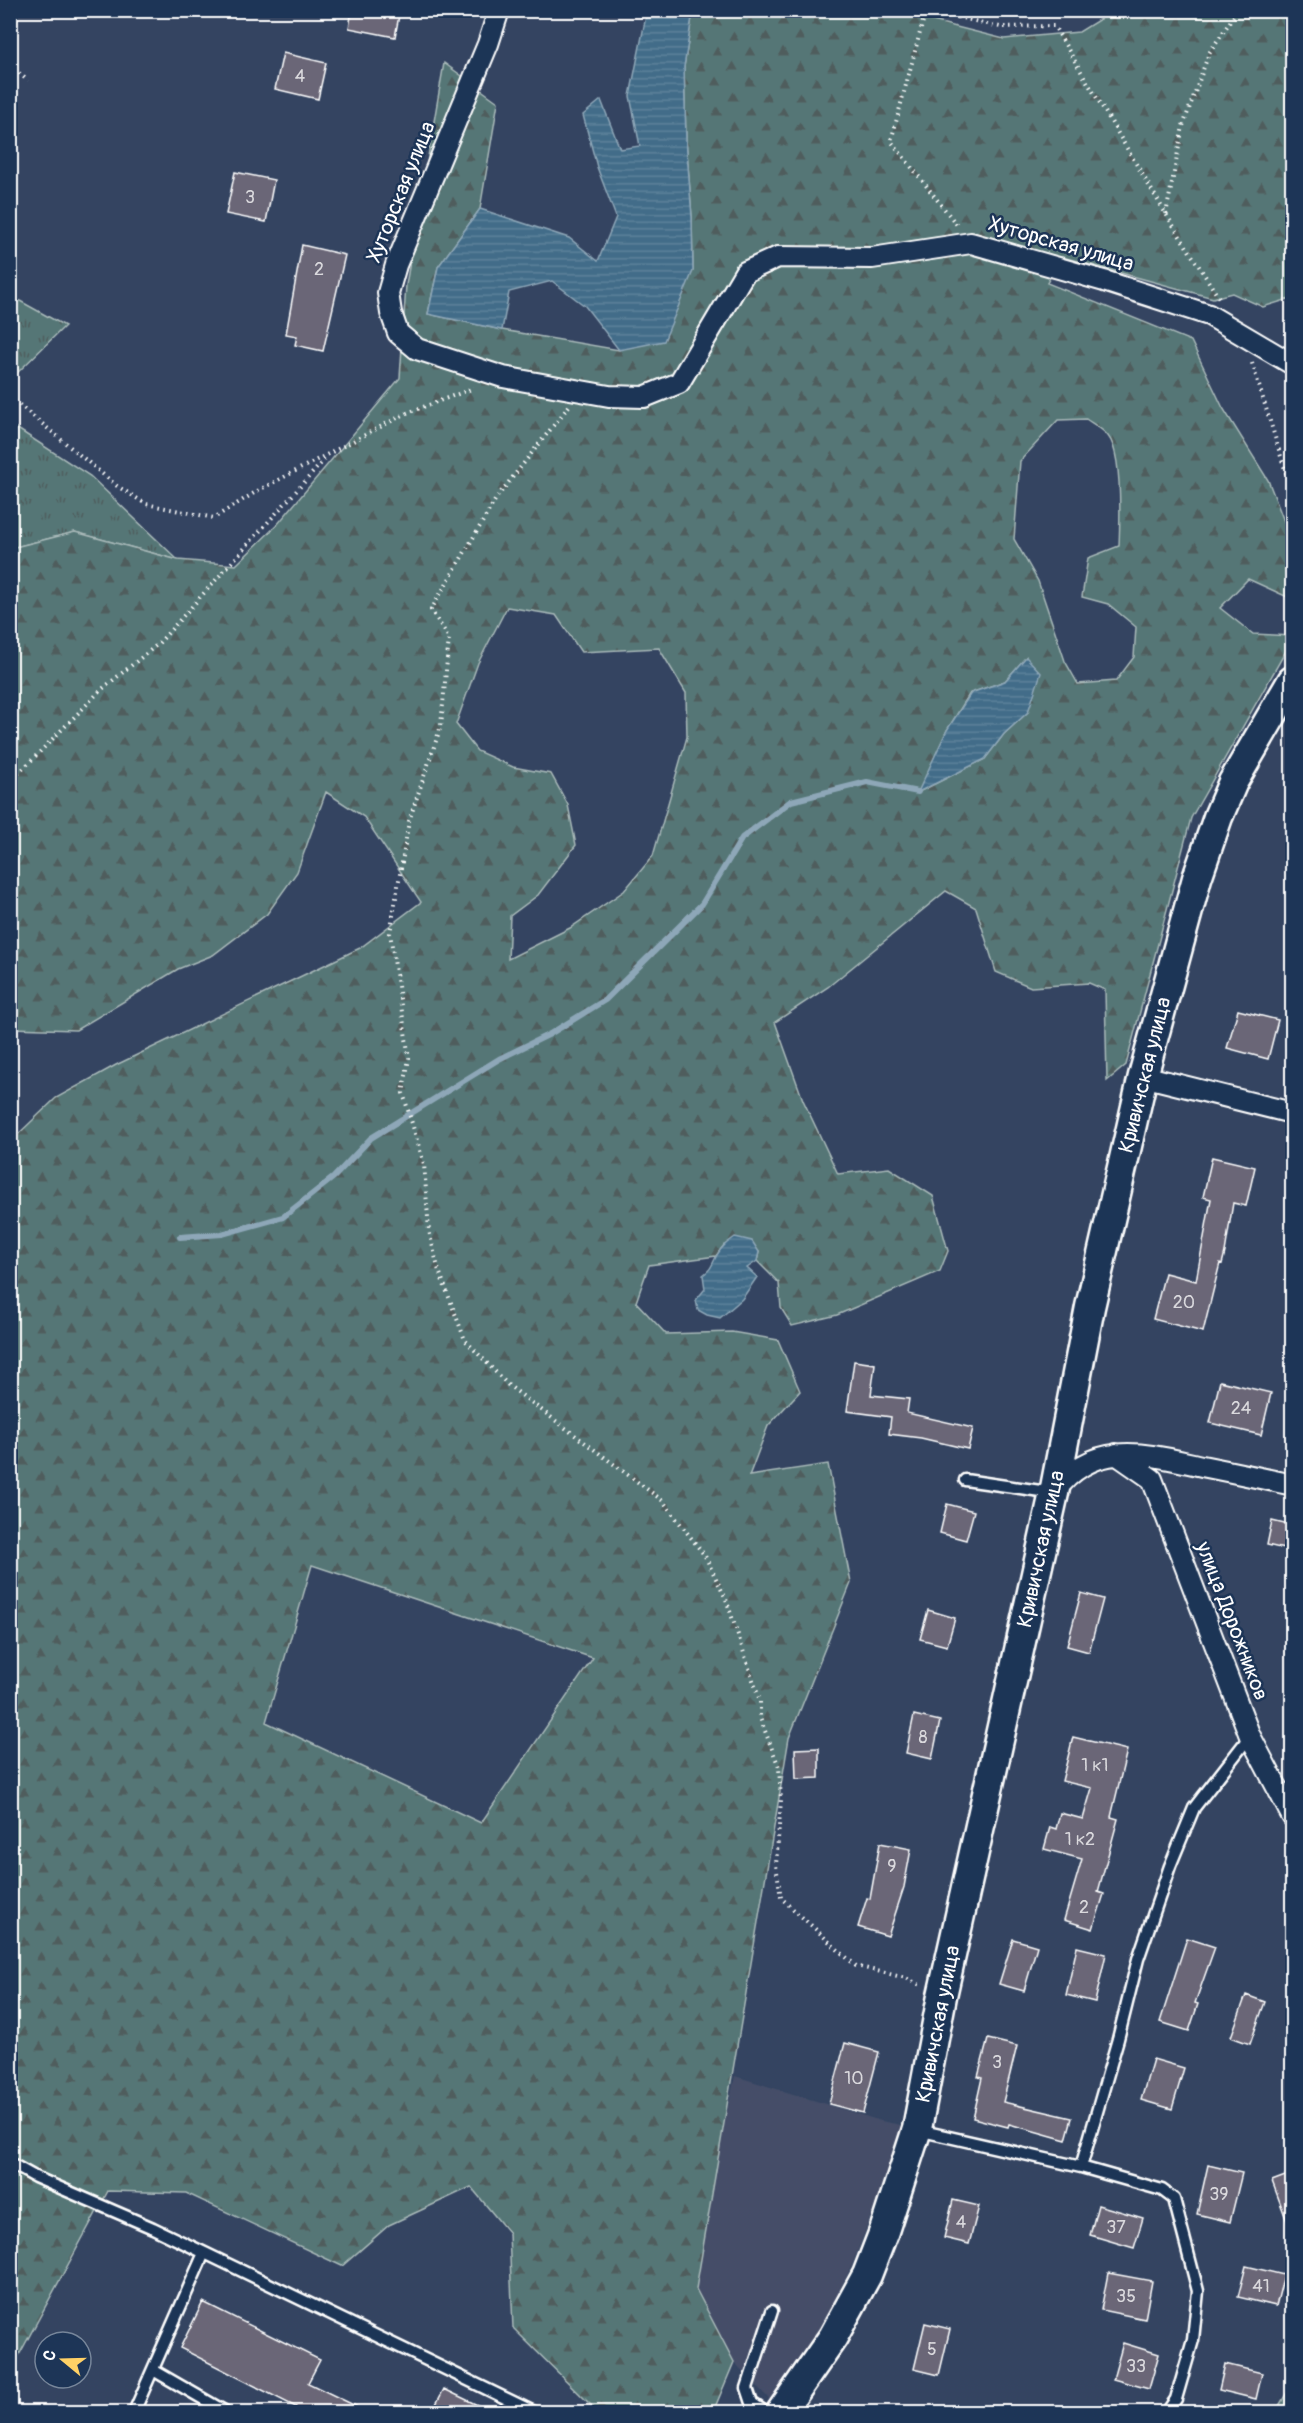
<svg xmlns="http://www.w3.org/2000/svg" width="1303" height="2423" viewBox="0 0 1303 2423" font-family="Pangolin,sans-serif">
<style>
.built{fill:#444e68}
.grass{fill:url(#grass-tufts);stroke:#aababa;stroke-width:1.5}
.forest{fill:url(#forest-firs);stroke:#aababa;stroke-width:1.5;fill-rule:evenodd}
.water{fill:url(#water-rules);stroke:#8ea7b8;stroke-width:1.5}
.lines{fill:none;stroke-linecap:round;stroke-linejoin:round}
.stream{stroke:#8ea7b8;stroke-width:6}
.building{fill:#6a6677;stroke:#fff;stroke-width:1.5}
.lane-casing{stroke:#fff;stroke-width:15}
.street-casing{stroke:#fff;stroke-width:24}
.secondary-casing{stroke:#fff;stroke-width:33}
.path{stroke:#fff;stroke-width:4;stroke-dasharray:1.5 4.5;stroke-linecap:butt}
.lane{stroke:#1d3557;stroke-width:10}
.street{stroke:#1d3557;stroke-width:20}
.secondary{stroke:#1d3557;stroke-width:28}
.labels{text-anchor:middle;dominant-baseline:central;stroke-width:5;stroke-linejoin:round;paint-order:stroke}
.number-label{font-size:18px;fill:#dad9dd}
.street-label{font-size:21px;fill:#fff;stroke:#1d3557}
</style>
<defs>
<pattern id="grass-tufts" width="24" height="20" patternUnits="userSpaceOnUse" patternTransform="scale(1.5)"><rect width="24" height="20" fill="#547676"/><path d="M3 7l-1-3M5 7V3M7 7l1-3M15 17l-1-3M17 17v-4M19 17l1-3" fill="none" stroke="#4f5d5d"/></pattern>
<pattern id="forest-firs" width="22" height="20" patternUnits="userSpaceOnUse" patternTransform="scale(1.5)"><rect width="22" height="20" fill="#547676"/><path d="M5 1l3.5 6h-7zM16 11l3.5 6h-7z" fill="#4f5d5d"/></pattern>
<pattern id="water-rules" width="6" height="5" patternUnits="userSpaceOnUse" patternTransform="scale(1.5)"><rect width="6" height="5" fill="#426c89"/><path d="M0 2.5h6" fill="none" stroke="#5e829b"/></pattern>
</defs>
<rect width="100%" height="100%" fill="#344461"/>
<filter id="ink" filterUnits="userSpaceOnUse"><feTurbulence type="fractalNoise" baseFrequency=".0167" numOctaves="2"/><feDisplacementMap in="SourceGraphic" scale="12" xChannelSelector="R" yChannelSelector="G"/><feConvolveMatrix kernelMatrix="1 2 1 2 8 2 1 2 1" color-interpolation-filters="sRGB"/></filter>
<g filter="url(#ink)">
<path class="built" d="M735,2076L881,2121L906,2126L852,2265L819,2331L770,2400L734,2362L696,2289L718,2152Z"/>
<path class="grass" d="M11,296L65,326L11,379Z
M10,424L90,476L178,560L75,532L11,548Z"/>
<path class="forest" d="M693,11H893L1004,39L1079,32L1113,11H1292V298L1263,307L1232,293L1213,298L1062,257L1047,283L1191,341L1223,408L1268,480L1292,542V599L1248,579L1220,608L1253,634L1292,636V640L1191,818L1126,1065L1107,1081L1105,990L1089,983L1031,987L996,972L976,908L946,891L828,987L775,1022L803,1100L838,1174L889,1168L933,1196L948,1251L940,1271L837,1315L792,1326L781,1308L779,1283L757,1261L759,1252L724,1245L716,1256L649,1265L636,1302L666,1334L732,1332L778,1340L800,1391L768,1426L749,1476L828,1464L851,1583L789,1738L696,2289L734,2362L713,2412H605L595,2409L513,2328L509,2233L471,2187L389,2225L342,2266L186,2193L108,2191L11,2370V1141L56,1098L116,1065L360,948L421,902L364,817L326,792L297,872L267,914L213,955L178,969L76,1030L11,1028V548L75,532L178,560L236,565L277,525L400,378L406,285L444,63L498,102L480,209L438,267L428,314L502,330L619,350L693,271L692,217L686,139L684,67ZM1086,419C1093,424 1103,429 1108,436C1123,454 1120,523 1119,546L1088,558L1082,597L1108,604L1136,627L1134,657L1116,681L1078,684L1065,661L1038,581L1014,539L1020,461L1058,420ZM507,607L556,615L581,652L659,648L686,693L687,737L653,856L624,891L570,928L508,959L510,916L538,895L576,845L568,805L551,774L513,767L477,751L456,724L478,663ZM1026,657L1028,712L1004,734L985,759L919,792L947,730L970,693L1005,681ZM312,1565L593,1658L481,1823L266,1722Z
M1292,2384V2412H1267L1279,2406Z"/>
<path class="water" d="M647,11H693L684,67L686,139L692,217L693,271L664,341L619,350L585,306L552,281L509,292L502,330L428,314L438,267L480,209L569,238L598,261L616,217L597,167L583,115L601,100L620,149L640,146L630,96Z
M1026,657L1041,673L1028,712L1004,734L985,759L918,792L947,730L971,693L1005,681Z
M735,1237L752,1241L759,1252L757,1261L747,1268L757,1277L742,1299L720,1318L707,1315L698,1310L696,1300L705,1289L703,1275C712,1269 712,1264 717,1255C721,1247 728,1242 735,1237Z"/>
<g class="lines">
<path class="stream" d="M180,1237L222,1234L283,1217L334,1177L371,1138L499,1059L550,1034L605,1000L702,904L742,838L791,801L867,782L918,792"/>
</g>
<path class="building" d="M352,10H400L395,37L349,28Z
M283,53L326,63L318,99L275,89Z
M235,172L274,180L266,222L226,214Z
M302,245L345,255L323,351L295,345L297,336L286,334Z
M1238,1010L1278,1020L1268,1059L1227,1048Z
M1212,1157L1255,1167L1246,1206L1233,1203L1225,1252L1222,1264L1220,1263L1203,1332L1153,1319L1165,1273L1196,1281L1211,1199L1203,1197Z
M854,1361L875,1364L871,1395L909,1399L907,1413L973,1428L968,1449L921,1438L889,1434L891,1417L847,1411Z
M1220,1381L1271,1393L1261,1435L1210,1423Z
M947,1504L974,1511L966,1540L940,1533Z
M1272,1521L1293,1526V1551L1267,1545Z
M1081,1593L1103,1599L1089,1652L1067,1646Z
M928,1610L955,1618L947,1646L920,1639Z
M914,1715L940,1721L932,1759L906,1753Z
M1073,1737L1127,1750L1111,1817L1118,1819L1098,1892L1104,1894L1093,1929L1064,1920L1082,1859L1044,1849L1050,1827L1056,1829L1060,1813L1083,1819L1092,1788L1062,1781Z
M819,1748V1778L796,1779L795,1749Z
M880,1843L911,1849L904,1887L888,1936L858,1927L867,1898L870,1899Z
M1187,1938L1215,1947L1195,2003L1198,2004L1189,2031L1160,2022Z
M1013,1939L1037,1946L1024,1991L999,1984Z
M1077,1947L1106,1954L1095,2002L1066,1995Z
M1246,1995L1265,2002L1250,2044L1231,2037Z
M988,2039L1017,2046L1003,2102L1072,2118L1066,2140L1009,2124L1008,2127L973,2118L982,2078L978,2077Z
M845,2043L879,2052L863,2113L829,2104Z
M1153,2059L1184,2068L1172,2109L1141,2100Z
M1208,2165L1242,2173L1230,2222L1197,2214Z
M1293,2173V2232H1291L1272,2181Z
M953,2200L979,2206L969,2244L944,2238Z
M1098,2205L1143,2218L1134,2248L1090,2235Z
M1246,2266L1284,2275L1276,2306L1238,2297Z
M1108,2273L1152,2281L1145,2319L1101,2310Z
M203,2302L320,2360L308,2383L368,2412H294L296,2407L180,2348Z
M925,2323L950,2329L939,2375L914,2369Z
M1123,2343L1159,2354L1149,2389L1113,2379Z
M1225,2364L1262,2373L1256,2399L1219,2390Z
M444,2389L492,2412H432Z"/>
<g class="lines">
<defs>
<path id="lane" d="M965,1480L1054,1493
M918,2130L1081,2167L1162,2190L1174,2199L1198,2291L1193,2340L1176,2399L1167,2412
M10,2163L35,2177L153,2228L534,2412
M1081,2167L1118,2039L1138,1959L1170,1866L1194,1808L1250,1736
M153,2370L226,2412
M134,2412L204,2253
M765,2412L752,2403L747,2388L772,2311"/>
<path id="street" d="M499,10L488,44L396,265L388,293L391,313L398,333L417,349L503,377L609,396L644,397L679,383L745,272L778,257L872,258L971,243L1104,281L1209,315L1292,364
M1143,1076L1292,1113
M1116,1454L1152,1479L1250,1736L1292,1816
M1055,1491C1095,1438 1147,1454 1202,1466C1232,1472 1262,1478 1292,1485"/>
<path id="secondary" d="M781,2412L833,2337L867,2275L884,2231L917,2129L942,1996L1054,1493L1090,1307L1143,1076L1197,878L1218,817L1233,782L1292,681"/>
</defs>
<use href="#lane" class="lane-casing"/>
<use href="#street" class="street-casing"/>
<use href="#secondary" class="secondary-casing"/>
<path class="path" d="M926,10L891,141L957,225
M928,10L1000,27L1054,26L1166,214L1219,298
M10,65L28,81
M1166,214L1183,126L1209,53L1238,10
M1252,363L1292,492
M10,397L117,486L146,504L214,518L259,490L407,413L474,388
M569,406L497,497L431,610L449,638L441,726L409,821L390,933L409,1058L403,1093L424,1164L429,1231L438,1268L465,1340L508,1385L663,1501L705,1556L726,1599L760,1701V1718L779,1767L781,1800L776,1865L781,1898L856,1966L906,1978L920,1985
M10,782L101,690L158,644L326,458"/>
<use href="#lane" class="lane"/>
<use href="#street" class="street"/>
<use href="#secondary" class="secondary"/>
</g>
</g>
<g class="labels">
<g class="number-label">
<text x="300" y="76">4</text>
<text x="250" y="197">3</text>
<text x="319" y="269">2</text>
<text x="1184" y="1302">20</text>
<text x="1241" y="1408">24</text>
<text x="923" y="1737">8</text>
<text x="1095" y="1765">1 к1</text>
<text x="1080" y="1839">1 к2</text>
<text x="892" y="1866">9</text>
<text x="1084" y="1907">2</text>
<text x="997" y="2062">3</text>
<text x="854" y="2078">10</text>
<text x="1219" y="2194">39</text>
<text x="961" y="2222">4</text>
<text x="1116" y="2227">37</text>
<text x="1261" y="2286">41</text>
<text x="1126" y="2296">35</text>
<text x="932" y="2349">5</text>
<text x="1136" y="2366">33</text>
</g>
<g class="street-label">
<text transform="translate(401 192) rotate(-68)">Хуторская улица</text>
<text transform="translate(1061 244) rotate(16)">Хуторская улица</text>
<text transform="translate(1145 1075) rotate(-76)">Кривичская улица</text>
<text transform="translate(1041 1549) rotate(-78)">Кривичская улица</text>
<text transform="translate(1232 1621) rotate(69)">улица Дорожников</text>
<text transform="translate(938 2024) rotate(-79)">Кривичская улица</text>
</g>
</g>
<rect width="1303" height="2423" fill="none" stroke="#1d3557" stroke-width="36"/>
<rect x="18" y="18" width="1267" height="2387" fill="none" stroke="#fff" stroke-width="2" filter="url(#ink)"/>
<g transform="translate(63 2360) rotate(289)"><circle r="28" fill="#1d3557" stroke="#77869a" stroke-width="1.5"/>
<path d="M0-4.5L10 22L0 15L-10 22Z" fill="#ffd166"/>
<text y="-9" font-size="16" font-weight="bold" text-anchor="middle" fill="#ffffff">С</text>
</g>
</svg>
